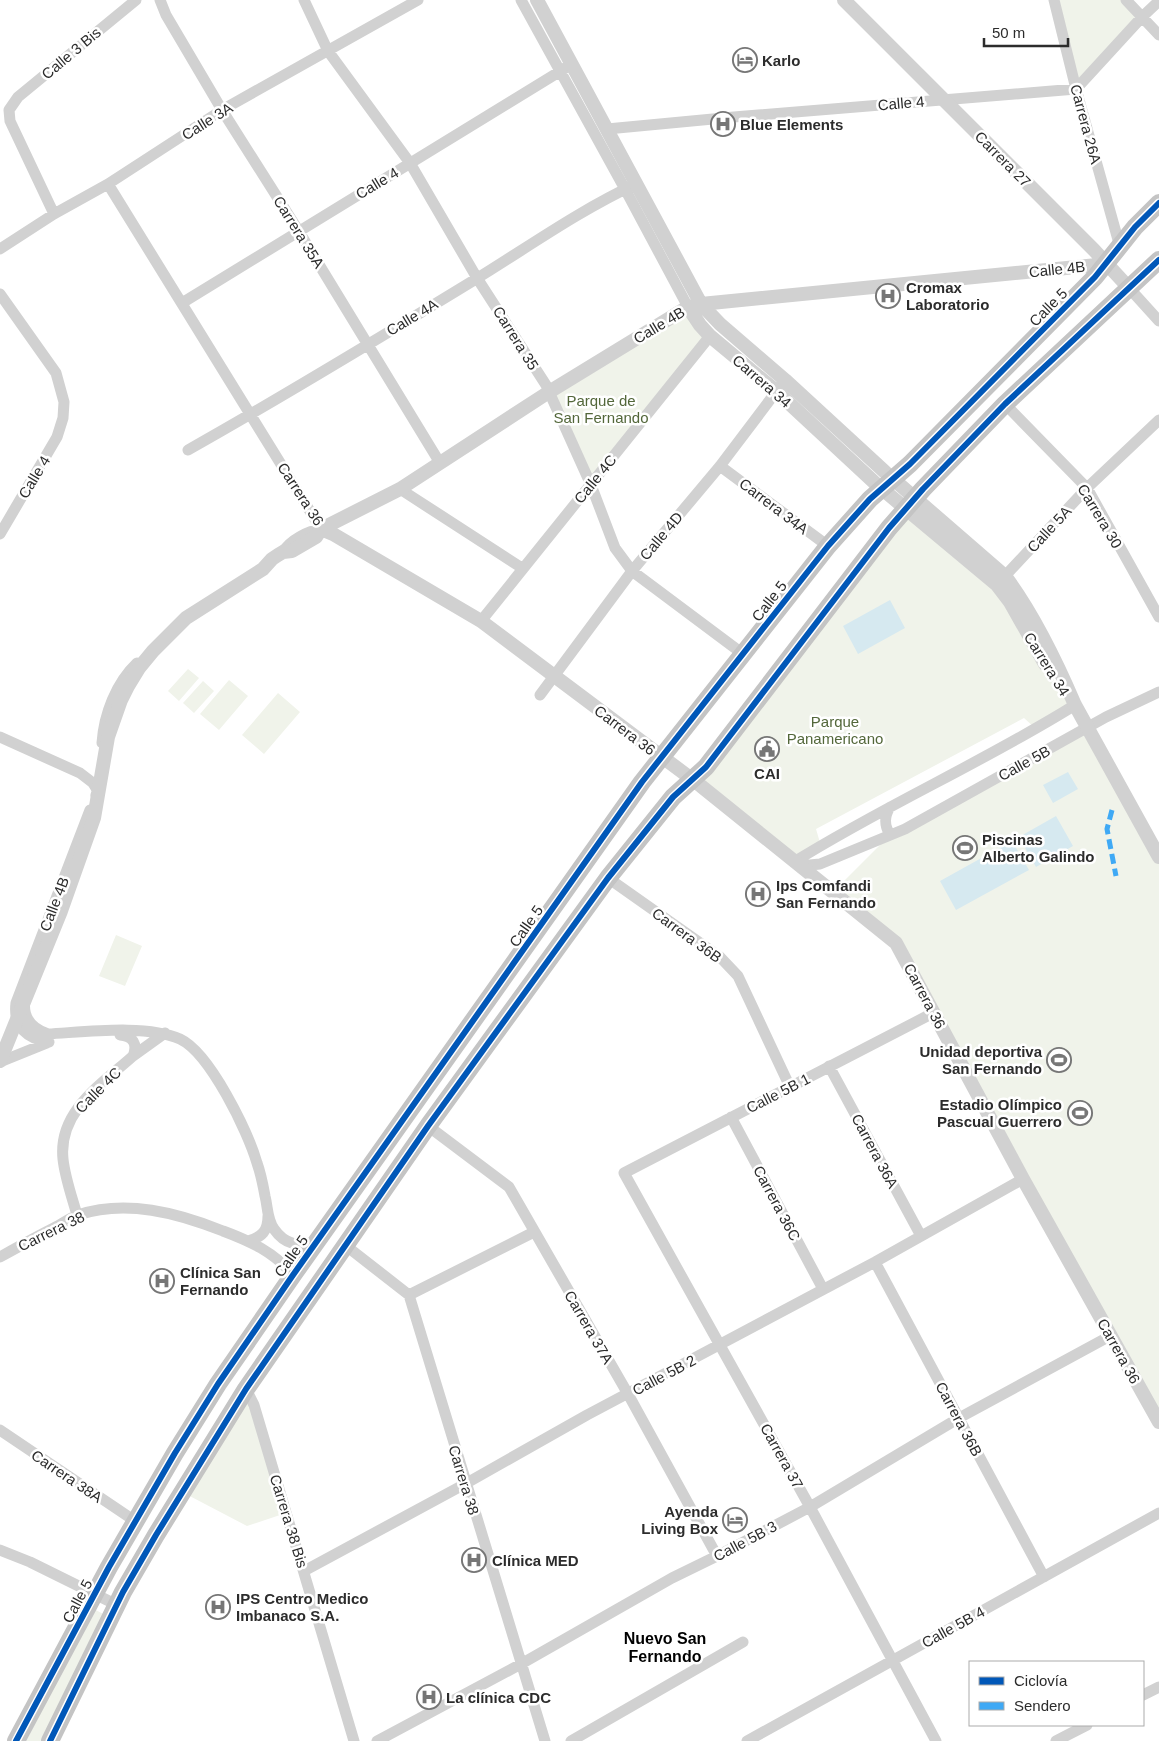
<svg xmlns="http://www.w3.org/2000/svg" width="1159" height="1741" viewBox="0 0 1159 1741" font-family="Arial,sans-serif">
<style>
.green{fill:#f0f3ea}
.water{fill:#d6e9f0}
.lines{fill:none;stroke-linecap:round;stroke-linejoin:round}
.minor{stroke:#d1d1d1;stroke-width:11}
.tertiary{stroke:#d1d1d1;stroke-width:14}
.primary{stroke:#c4c4c4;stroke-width:18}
.quiet{stroke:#3fa9f5;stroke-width:5;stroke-dasharray:10 5;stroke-linecap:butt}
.cycleway-casing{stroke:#fff;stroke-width:9}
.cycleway{stroke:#0057b8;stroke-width:6}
.labels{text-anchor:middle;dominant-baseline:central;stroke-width:5;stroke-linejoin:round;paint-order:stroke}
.street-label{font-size:15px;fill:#2c2c2c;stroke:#fff}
.poi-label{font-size:15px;font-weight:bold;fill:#2c2c2c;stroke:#fff;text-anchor:start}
.park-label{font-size:15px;fill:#53673a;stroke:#fff}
.neighbourhood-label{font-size:16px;font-weight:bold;fill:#000;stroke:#fff}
</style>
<rect width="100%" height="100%" fill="#fff"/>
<path class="green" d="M1054,0H1126L1142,17L1076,89Z
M688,307L710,336L591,485L549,392Z
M906,509L1010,602L1059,689L1075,705L1036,729L1024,718L816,829L821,846L794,862L701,786L706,766Z
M188,669L199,678L179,701L168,691Z
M229,680L248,696L219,730L200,714Z
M203,681L214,691L194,713L183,703Z
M278,693L300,712L264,754L242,735Z
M1087,727L1159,857V1422L896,943L832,893L890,835Z
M116,935L142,946L125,986L99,976Z
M246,1389L286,1513L247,1526L182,1492Z
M94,1609L105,1615L41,1741H26Z"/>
<path class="water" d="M890,600L905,628L858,654L843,626Z
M1068,772L1078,789L1053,803L1043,785Z
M1056,816L1073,846L1036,867L1019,837Z
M1012,841L1029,870L956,910L940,881Z"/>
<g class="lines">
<path class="minor" d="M160,0L166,15L222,110L298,230L440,463
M304,0L328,51L410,163L477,278L546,385L591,485L615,548L632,571L743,654
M521,0L625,189L688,307
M1054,0L1076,89L1120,247
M1126,0L1159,35
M607,129L734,117L1076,89L1142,17L1159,1
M108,184L321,529C308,531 290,540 283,552
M54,214L10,121L9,110L18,97L136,0
M0,249L54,214L108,184L222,110L418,0
M1130,289L1159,321
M0,294L56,373L64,402L63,418L57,437L0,534
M182,303L572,64
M1005,404L1087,488L1159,617
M188,450C286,395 381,337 476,279C528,247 580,210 636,184
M720,466L828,546
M400,489L522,568
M1005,576L1087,488L1159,420
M481,621L710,336
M540,695L632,571L720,466L785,380
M0,737L80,773L93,783L98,791L96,795
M102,743C104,714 116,683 137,663
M890,835C884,825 884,817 890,807
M794,862C885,805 984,762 1075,705
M800,866L820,864L905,829L1106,717L1159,692
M608,878L720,957L738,976L790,1087
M25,1000C22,1018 33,1029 48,1034C85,1032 147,1024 180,1039C210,1053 248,1132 257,1163C261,1174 263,1185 265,1196C268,1208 267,1219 274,1229C285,1245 299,1247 317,1242
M933,1013L624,1173L810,1507L936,1741
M49,1042C27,1039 13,1027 16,1003L90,810
M133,1056L165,1033
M0,1062L47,1043
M829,1066L921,1236
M731,1117L823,1289
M428,1126L509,1187L628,1394L717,1556
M77,1215C72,1197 65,1178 63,1159C58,1111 102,1084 133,1056C138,1044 133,1036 120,1035
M248,1241C262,1237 268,1231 268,1216
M345,1245L409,1295L545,1741
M0,1257C18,1247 36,1237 54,1228C62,1224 70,1218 78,1215C126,1199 178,1213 223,1231C250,1241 274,1252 293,1275
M875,1262L1044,1577
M409,1295L534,1232
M246,1389L254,1405L354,1741
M0,1430L135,1521
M0,1550L30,1562L117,1605
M304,1571L465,1484L587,1415L875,1262L1023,1179
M1143,1695L1159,1687
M377,1741L521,1664L672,1578L717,1556L810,1507L959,1418L1110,1336
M571,1741L743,1642
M747,1741L1159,1513
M1056,1741L1087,1725"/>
<path class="tertiary" d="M537,0L701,304L720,324L785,380L885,472L1005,576C1032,612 1057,663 1075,705L1159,857
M844,0L1094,250L1130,289
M688,307L700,325L710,336L776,391L875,483L997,585L1010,602L1045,664
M321,529L333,534L481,621L701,786L896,943L1023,1179L1159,1422
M0,1061L61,911L94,818L108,737L121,700L128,686L139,668L153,651L186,618L263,569L272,559L278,555L283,552L292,551L316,537L321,529L400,489L549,392L688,307L701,304L1107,264"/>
<path class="primary" d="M16,1741L109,1567L175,1453L218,1384L293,1275L642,782L828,546L870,499L910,464L1095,277L1135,227L1159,203
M50,1741L123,1592L156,1535L246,1389L428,1126L608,878L673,797L706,767L889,528L923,489L1005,404L1159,260"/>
<path class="quiet" d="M1112,810L1107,829L1116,876"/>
<defs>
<path id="cycleway" d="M16,1741L109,1567L175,1453L218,1384L293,1275L642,782L828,546L870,499L910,464L1095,277L1135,227L1159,203
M50,1741L123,1592L156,1535L246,1389L428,1126L608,878L673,797L706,767L889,528L923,489L1005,404L1159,260"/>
</defs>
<use href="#cycleway" class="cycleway-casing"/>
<use href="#cycleway" class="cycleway"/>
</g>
<defs>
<symbol id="hotel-ring" viewBox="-11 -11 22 22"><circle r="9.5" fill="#fff" stroke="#767676" stroke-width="1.5"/><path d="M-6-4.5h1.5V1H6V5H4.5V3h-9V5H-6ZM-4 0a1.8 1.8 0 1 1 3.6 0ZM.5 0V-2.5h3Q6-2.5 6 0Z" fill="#767676"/></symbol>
<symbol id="hospital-ring" viewBox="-11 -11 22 22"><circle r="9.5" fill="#fff" stroke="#767676" stroke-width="1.5"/><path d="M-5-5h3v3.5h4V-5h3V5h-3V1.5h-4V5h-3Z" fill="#767676"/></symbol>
<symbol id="civic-ring" viewBox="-11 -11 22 22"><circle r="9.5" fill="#fff" stroke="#767676" stroke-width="1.5"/><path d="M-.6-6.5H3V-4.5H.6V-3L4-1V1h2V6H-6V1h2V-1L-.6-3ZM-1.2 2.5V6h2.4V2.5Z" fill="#767676"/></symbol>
<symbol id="stadium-ring" viewBox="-11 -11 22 22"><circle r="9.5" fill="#fff" stroke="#767676" stroke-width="1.5"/><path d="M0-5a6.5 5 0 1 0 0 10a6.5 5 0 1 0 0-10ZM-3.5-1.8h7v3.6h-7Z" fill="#767676"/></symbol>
</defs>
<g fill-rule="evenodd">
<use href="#hotel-ring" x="731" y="46" width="28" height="28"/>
<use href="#hospital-ring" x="709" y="110" width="28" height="28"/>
<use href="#hospital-ring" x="874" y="282" width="28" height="28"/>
<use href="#civic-ring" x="753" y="735" width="28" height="28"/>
<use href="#stadium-ring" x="951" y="834" width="28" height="28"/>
<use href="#hospital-ring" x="744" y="880" width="28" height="28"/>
<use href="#stadium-ring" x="1045" y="1046" width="28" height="28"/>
<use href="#stadium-ring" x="1066" y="1099" width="28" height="28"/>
<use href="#hospital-ring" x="148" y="1267" width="28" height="28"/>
<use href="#hotel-ring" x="721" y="1506" width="28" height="28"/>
<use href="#hospital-ring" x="460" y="1546" width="28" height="28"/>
<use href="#hospital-ring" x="204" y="1593" width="28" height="28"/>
<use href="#hospital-ring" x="415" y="1683" width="28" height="28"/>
</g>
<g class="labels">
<g class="street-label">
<text transform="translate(71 53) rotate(-40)">Calle 3 Bis</text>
<text transform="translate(901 103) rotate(-5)">Calle 4</text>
<text transform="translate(207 121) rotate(-32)">Calle 3A</text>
<text transform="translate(1086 124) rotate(75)">Carrera 26A</text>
<text transform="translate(1003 159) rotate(45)">Carrera 27</text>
<text transform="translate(377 183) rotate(-31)">Calle 4</text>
<text transform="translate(299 232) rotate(58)">Carrera 35A</text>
<text transform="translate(1057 269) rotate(-6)">Calle 4B</text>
<text transform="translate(1048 307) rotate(-45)">Calle 5</text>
<text transform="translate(412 317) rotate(-31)">Calle 4A</text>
<text transform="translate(659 325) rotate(-31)">Calle 4B</text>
<text transform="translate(516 338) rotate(58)">Carrera 35</text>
<text transform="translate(762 381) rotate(41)">Carrera 34</text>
<text transform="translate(34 477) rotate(-59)">Calle 4</text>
<text transform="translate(595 479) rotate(-51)">Calle 4C</text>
<text transform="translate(301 494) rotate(57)">Carrera 36</text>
<text transform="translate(774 506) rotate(37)">Carrera 34A</text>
<text transform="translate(1100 516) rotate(59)">Carrera 30</text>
<text transform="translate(1049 529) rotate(-47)">Calle 5A</text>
<text transform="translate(661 536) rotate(-50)">Calle 4D</text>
<text transform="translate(769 601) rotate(-52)">Calle 5</text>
<text transform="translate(1047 664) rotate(58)">Carrera 34</text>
<text transform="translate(625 730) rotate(37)">Carrera 36</text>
<text transform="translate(1024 763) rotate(-29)">Calle 5B</text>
<text transform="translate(54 904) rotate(-69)">Calle 4B</text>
<text transform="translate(526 926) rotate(-55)">Calle 5</text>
<text transform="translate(687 935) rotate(36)">Carrera 36B</text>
<text transform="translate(925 996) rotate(62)">Carrera 36</text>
<text transform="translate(98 1090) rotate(-45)">Calle 4C</text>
<text transform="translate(778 1093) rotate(-27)">Calle 5B 1</text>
<text transform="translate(875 1151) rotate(62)">Carrera 36A</text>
<text transform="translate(777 1203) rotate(62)">Carrera 36C</text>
<text transform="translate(51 1231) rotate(-26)">Carrera 38</text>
<text transform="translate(291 1256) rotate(-55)">Calle 5</text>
<text transform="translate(589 1327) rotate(60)">Carrera 37A</text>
<text transform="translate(1119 1351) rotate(61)">Carrera 36</text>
<text transform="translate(664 1375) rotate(-28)">Calle 5B 2</text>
<text transform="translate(959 1419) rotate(62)">Carrera 36B</text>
<text transform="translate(782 1456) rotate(61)">Carrera 37</text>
<text transform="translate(67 1476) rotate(34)">Carrera 38A</text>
<text transform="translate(464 1480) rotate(73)">Carrera 38</text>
<text transform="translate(289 1521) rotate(73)">Carrera 38 Bis</text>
<text transform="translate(745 1541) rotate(-28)">Calle 5B 3</text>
<text transform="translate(77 1601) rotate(-62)">Calle 5</text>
<text transform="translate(953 1627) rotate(-29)">Calle 5B 4</text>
</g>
<g class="poi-label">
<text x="762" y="60">Karlo</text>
<text x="740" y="124">Blue Elements</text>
<text x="906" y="287">Cromax<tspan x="906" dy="17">Laboratorio</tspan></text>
<text x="767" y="773" text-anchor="middle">CAI</text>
<text x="982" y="839">Piscinas<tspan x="982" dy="17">Alberto Galindo</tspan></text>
<text x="776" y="885">Ips Comfandi<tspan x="776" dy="17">San Fernando</tspan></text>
<text x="1042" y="1051" text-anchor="end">Unidad deportiva<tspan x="1042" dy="17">San Fernando</tspan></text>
<text x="1062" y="1104" text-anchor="end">Estadio Olímpico<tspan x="1062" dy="17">Pascual Guerrero</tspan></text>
<text x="180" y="1272">Clínica San<tspan x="180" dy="17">Fernando</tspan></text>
<text x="718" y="1511" text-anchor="end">Ayenda<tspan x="718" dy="17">Living Box</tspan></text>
<text x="492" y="1560">Clínica MED</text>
<text x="236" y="1598">IPS Centro Medico<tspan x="236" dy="17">Imbanaco S.A.</tspan></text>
<text x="446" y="1697">La clínica CDC</text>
</g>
<g class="park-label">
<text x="601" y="400">Parque de<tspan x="601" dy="17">San Fernando</tspan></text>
<text x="835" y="721">Parque<tspan x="835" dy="17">Panamericano</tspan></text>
</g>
<g class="neighbourhood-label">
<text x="665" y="1638">Nuevo San<tspan x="665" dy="18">Fernando</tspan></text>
</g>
</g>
<rect x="969" y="1661" width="175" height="65" fill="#ffffff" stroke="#ababab"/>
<rect x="979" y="1677" width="25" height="8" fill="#0057b8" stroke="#ababab"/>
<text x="1014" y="1686" font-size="15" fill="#2c2c2c">Ciclovía</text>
<rect x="979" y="1702" width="25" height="8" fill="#3fa9f5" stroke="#ababab"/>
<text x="1014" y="1711" font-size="15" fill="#2c2c2c">Sendero</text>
<path d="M984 38v8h84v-8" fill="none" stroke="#2c2c2c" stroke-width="2.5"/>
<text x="992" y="38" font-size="15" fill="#2c2c2c" stroke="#ffffff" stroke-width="4" paint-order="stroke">50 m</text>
</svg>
